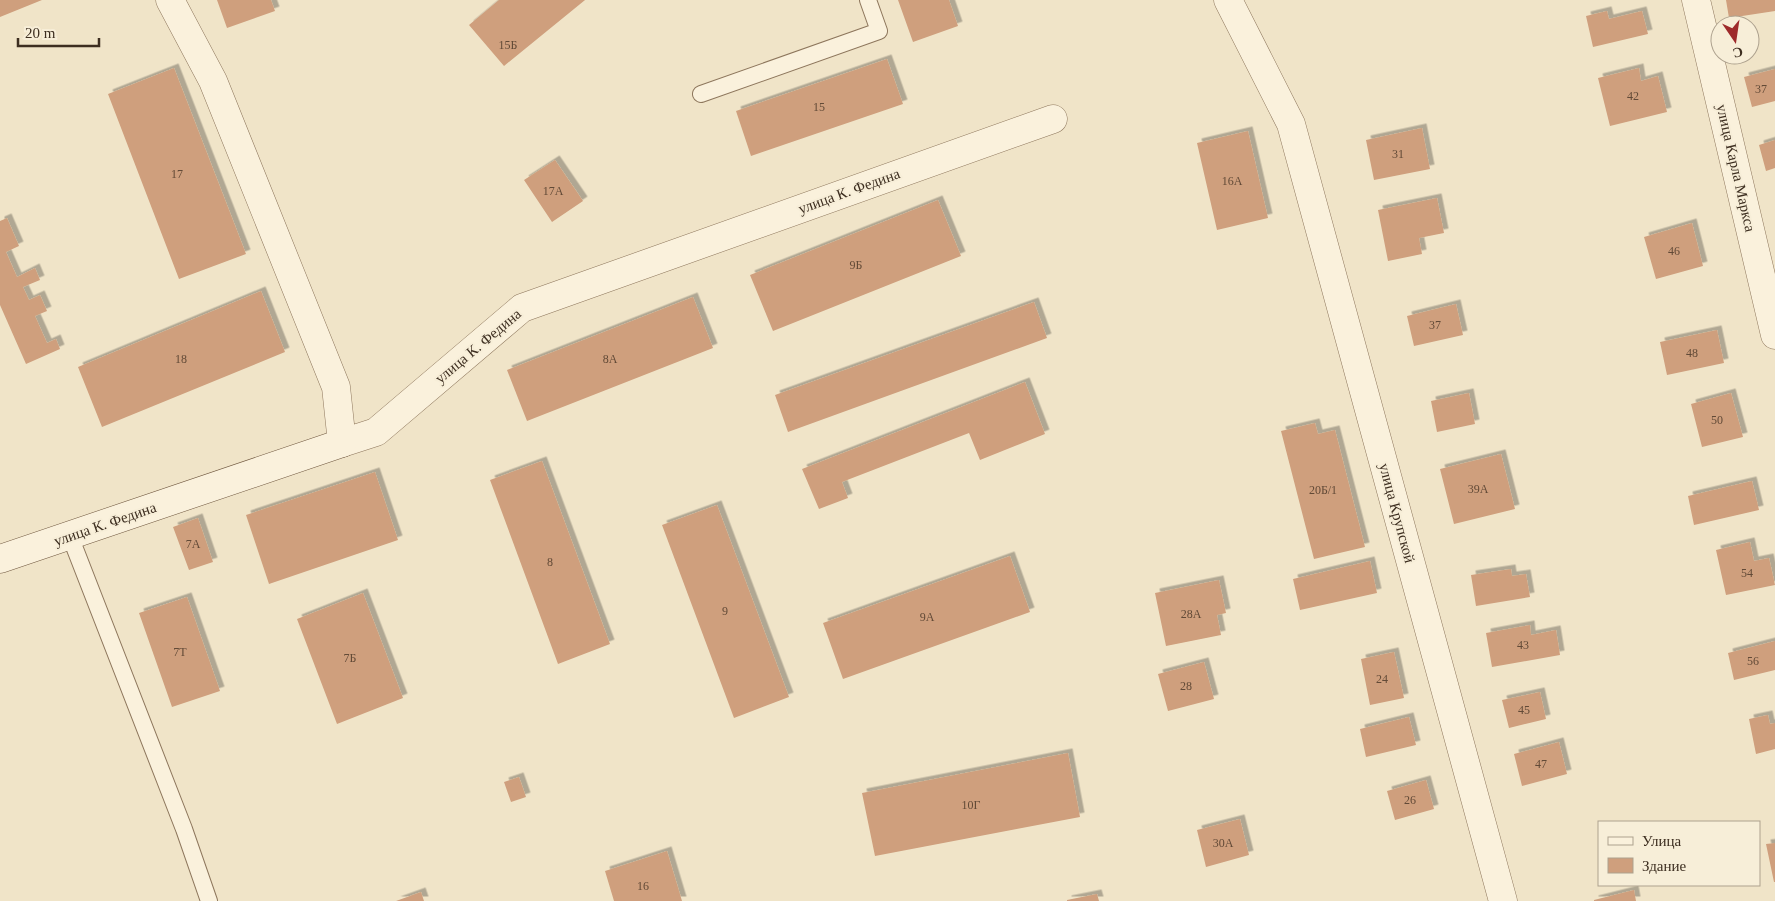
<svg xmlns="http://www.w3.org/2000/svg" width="1775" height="901" viewBox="0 0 1775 901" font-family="Georgia,serif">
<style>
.building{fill:#cf9f7d;filter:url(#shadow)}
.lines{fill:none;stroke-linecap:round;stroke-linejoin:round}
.lane-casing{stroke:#8d765c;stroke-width:18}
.street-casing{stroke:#8d765c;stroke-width:29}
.secondary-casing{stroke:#6f573f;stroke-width:29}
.lane{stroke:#faf1dc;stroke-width:16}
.street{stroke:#faf1dc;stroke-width:28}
.secondary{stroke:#faf1dc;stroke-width:28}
.labels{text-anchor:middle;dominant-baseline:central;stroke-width:4;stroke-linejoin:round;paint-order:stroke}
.number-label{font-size:12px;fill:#624a37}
.street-label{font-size:15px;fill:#3d2e20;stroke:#f7eed8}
</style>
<defs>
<filter id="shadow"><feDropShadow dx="4.5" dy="-4.5" stdDeviation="0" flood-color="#0004"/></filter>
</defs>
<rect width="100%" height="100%" fill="#f0e4c8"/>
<path class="building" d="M0,0H42L0,17Z
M217,0H271L275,11L227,28Z
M499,0H585L504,66L469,25Z
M898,0H949L958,26L913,42Z
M1726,0H1775V11L1729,18Z
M1607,11L1609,19L1642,11L1648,34L1593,47L1586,16Z
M887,59L903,104L751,156L736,111Z
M174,68L246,254L179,279L108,94Z
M1639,68L1641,81L1658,76L1667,112L1610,126L1598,78Z
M1775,69V101L1752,107L1744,77Z
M1422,128L1430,169L1374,180L1366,140Z
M1248,131L1268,218L1217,230L1197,143Z
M1775,140V168L1766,171L1759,145Z
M555,160L583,201L552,222L524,180Z
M1437,198L1444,233L1419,238L1422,254L1388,261L1378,210Z
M938,200L961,256L773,331L750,275Z
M7,218L19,246L6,252L17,277L35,268L40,280L23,287L29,300L40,295L47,311L35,316L47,343L56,339L60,349L26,364L0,305V221Z
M1692,223L1703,266L1656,279L1644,237Z
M261,291L285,352L102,427L78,367Z
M693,297L713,348L527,421L507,370Z
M1034,302L1047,338L788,432L775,395Z
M1456,304L1463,335L1414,346L1407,316Z
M1717,330L1724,363L1667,375L1660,342Z
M1025,382L1045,434L980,460L969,433L842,482L848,498L819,509L802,469Z
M1469,393L1475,424L1437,432L1431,401Z
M1731,393L1743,437L1702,447L1691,404Z
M1315,423L1318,434L1335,430L1365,547L1314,559L1281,431Z
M1501,454L1515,509L1454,524L1440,469Z
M542,461L610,644L558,664L490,480Z
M375,472L398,540L269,584L246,515Z
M1752,481L1759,510L1694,525L1688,496Z
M717,505L789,697L734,718L662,525Z
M198,518L213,562L189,570L173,527Z
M1750,542L1754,561L1769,558L1775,585L1726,595L1716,550Z
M1010,556L1030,612L843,679L823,623Z
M1370,561L1377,593L1300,610L1293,579Z
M1511,569L1512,576L1526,574L1530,597L1476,606L1471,575Z
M1219,580L1226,613L1217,615L1221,635L1166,646L1155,593Z
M363,593L403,698L337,724L297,619Z
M187,597L220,691L172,707L139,613Z
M1530,625L1531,635L1556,630L1560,655L1492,667L1486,633Z
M1775,641V670L1734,680L1728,653Z
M1394,652L1404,698L1370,705L1361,659Z
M1204,662L1214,699L1168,711L1158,674Z
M1540,692L1546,719L1509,728L1502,700Z
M1768,715L1770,724L1775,723V749L1756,754L1749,719Z
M1409,717L1416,745L1366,757L1360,729Z
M1559,742L1567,774L1522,786L1514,754Z
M1068,753L1080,817L875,856L862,793Z
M519,777L526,797L511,802L504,782Z
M1426,780L1434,809L1395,820L1387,791Z
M1240,819L1249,855L1206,867L1197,830Z
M1775,843V882H1774L1766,844Z
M667,851L682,901H614L605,871Z
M1634,890L1636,901H1594V900Z
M421,892L424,901H396Z
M1097,894L1099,901H1067V900Z"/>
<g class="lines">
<defs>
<path id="lane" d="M701,94L879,31L868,0
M70,536L184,829L209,901"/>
<path id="street" d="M170,0L213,81L336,387L342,443L376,432L522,308L1053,119
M1228,0L1291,124L1503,901
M1696,0L1775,335"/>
<path id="secondary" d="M0,559L342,443"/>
</defs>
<use href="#lane" class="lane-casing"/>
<use href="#street" class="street-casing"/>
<use href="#secondary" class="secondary-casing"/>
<use href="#lane" class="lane"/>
<use href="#street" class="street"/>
<use href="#secondary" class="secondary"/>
</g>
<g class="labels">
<g class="number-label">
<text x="508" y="45">15Б</text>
<text x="1761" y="89">37</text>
<text x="1633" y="96">42</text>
<text x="819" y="107">15</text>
<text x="1398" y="154">31</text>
<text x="177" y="174">17</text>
<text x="1232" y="181">16А</text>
<text x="553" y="191">17А</text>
<text x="1674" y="251">46</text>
<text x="856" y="265">9Б</text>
<text x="1435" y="325">37</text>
<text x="1692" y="353">48</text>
<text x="181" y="359">18</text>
<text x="610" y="359">8А</text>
<text x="1717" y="420">50</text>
<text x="1478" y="489">39А</text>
<text x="1323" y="490">20Б/1</text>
<text x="193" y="544">7А</text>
<text x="550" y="562">8</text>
<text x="1747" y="573">54</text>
<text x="725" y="611">9</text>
<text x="1191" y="614">28А</text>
<text x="927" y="617">9А</text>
<text x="1523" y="645">43</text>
<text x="180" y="652">7Т</text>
<text x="350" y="658">7Б</text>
<text x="1753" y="661">56</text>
<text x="1382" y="679">24</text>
<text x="1186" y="686">28</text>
<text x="1524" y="710">45</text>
<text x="1541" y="764">47</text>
<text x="1410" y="800">26</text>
<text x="971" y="805">10Г</text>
<text x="1223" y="843">30А</text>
<text x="643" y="886">16</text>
</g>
<g class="street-label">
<text transform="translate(1736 168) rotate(77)">улица Карла Маркса</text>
<text transform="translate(849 191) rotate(-20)">улица К. Федина</text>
<text transform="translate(478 346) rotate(-40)">улица К. Федина</text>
<text transform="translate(1397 513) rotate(75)">улица Крупской</text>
<text transform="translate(105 524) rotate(-19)">улица К. Федина</text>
</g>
</g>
<rect x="1598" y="821" width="162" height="65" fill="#f7eed8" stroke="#ada18e"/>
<rect x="1608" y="837" width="25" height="8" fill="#faf1dc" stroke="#ada18e"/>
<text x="1642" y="846" font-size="15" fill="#3d2e20">Улица</text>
<rect x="1608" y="858" width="25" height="15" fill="#cf9f7d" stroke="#ada18e"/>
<text x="1642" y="871" font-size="15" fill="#3d2e20">Здание</text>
<g transform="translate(1735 40) rotate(167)"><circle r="24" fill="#f7eed8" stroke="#ada18e"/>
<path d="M0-4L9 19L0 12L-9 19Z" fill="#9e2a2b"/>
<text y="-8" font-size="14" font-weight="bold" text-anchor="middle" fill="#3d2e20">С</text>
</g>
<path d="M18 38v8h81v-8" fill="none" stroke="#3d2e20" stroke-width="2.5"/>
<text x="25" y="38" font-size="15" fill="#3d2e20" stroke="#f7eed8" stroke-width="4" paint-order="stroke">20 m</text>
</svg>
